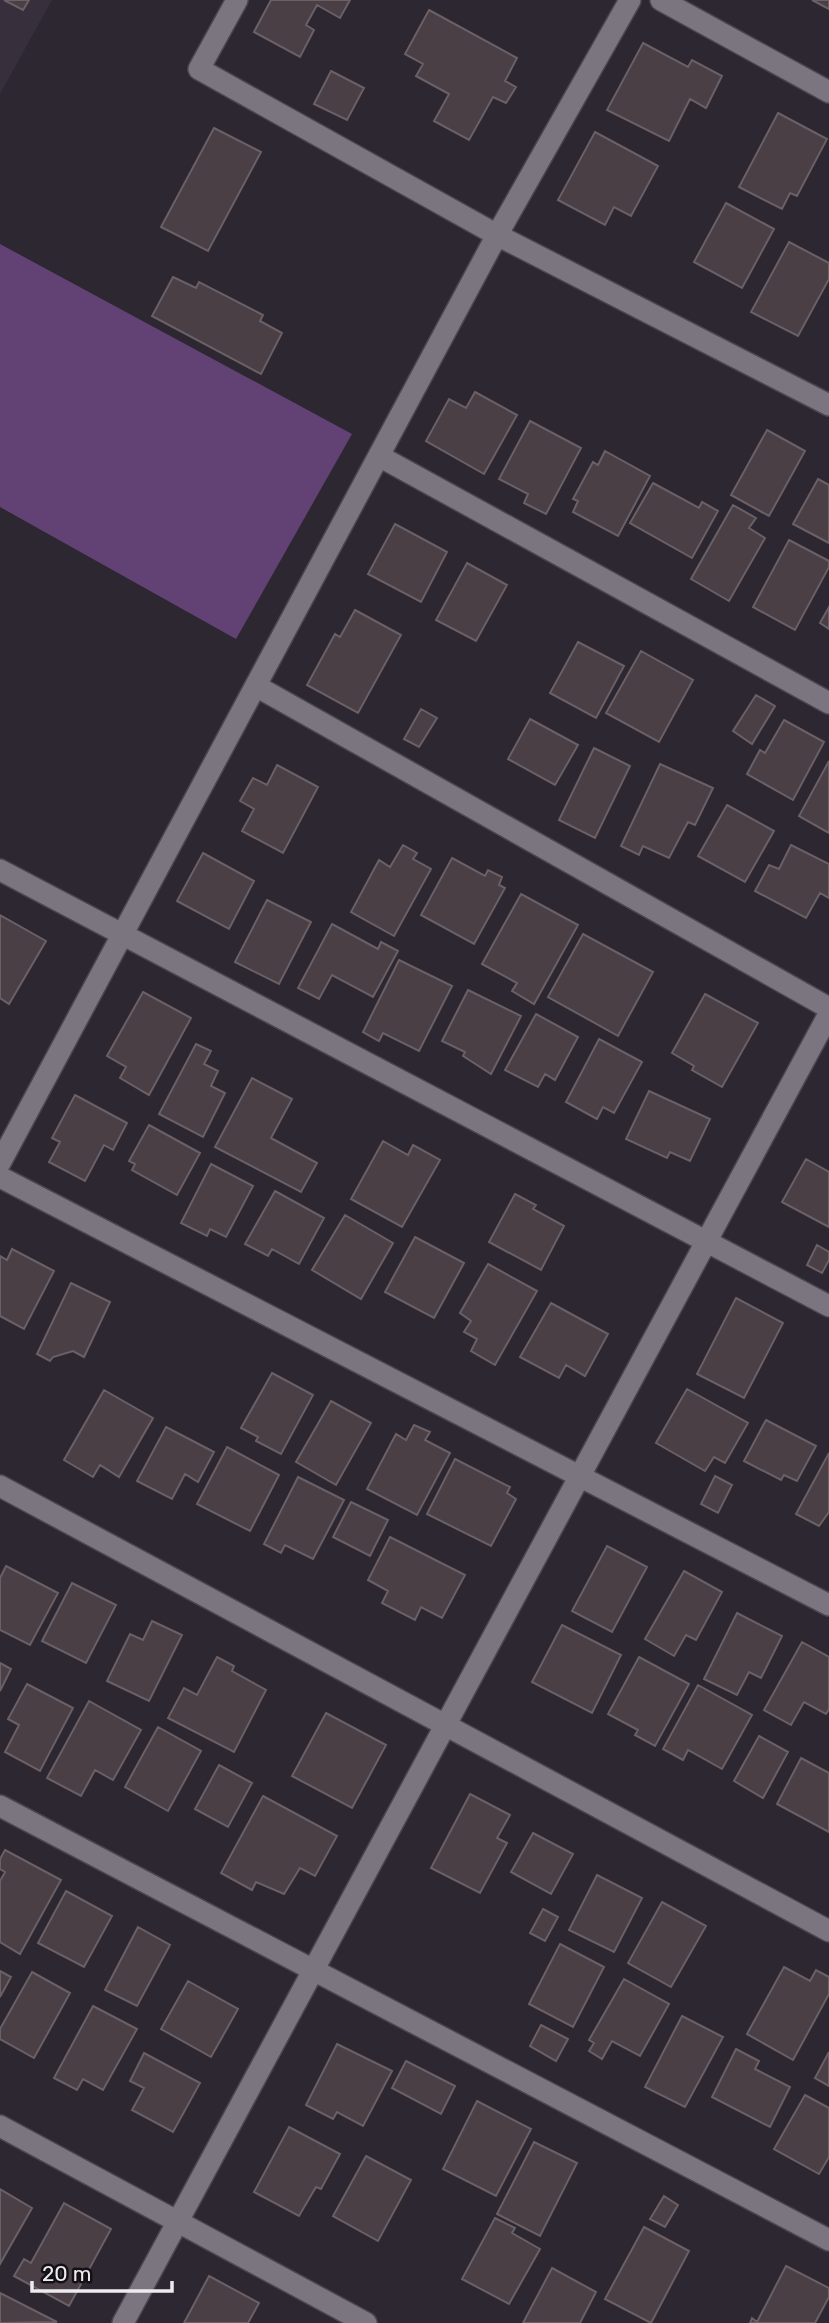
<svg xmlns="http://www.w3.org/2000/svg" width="829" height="2323" viewBox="0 0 829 2323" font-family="Rubik,sans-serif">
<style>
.built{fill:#382f3d}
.green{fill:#624275}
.building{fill:#493f45;stroke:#6a6066;stroke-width:2}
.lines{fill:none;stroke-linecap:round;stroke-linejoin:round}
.street-casing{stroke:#49454c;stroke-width:24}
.street{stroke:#7b757f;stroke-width:21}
</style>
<rect width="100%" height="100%" fill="#2c2730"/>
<path class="built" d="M0,0H52L0,94Z"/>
<path class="green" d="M0,244L352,434L236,639L0,507Z"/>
<path class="building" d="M4,0H29L23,10Z
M271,0H350L340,18L317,5L306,25L314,30L300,57L254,32Z
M812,0H829V9Z
M429,10L517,58L505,81L516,87L506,103L493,97L469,140L434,121L449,94L416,76L423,64L405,54Z
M643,43L688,67L692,60L722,76L706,108L690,99L669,141L607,110Z
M331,71L364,88L347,120L314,104Z
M778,113L827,139L797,196L790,193L782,209L739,187Z
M214,128L261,152L208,251L161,227Z
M595,132L658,166L631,216L614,207L605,225L558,200Z
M726,203L774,229L742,288L694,262Z
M789,242L829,263V279L798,336L751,312Z
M173,277L196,288L199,282L263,315L260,321L282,333L261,374L152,316Z
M475,392L517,415L484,474L426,441L449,399L466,408Z
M530,421L581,448L546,514L524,503L528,494L499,479Z
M767,430L805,451L769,516L731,495Z
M605,451L650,476L618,536L573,512L578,501L573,499L593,462L598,465Z
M818,479L829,485V543L793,524Z
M653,483L699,508L702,502L718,511L692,558L630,523Z
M733,505L756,518L749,528L765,538L729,601L691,579Z
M395,524L447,552L421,602L368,574Z
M789,540L829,561V567L795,630L753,607Z
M467,563L507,585L476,641L436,620Z
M829,607V629L820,623Z
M355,610L401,635L358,713L307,685L335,634L340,637Z
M578,642L624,666L596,718L550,693Z
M641,651L693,680L659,742L606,713Z
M756,695L775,706L752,744L733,731Z
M421,709L437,718L419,747L404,739Z
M530,719L578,745L555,785L508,759Z
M784,720L824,742L793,800L747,774L760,750L765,753Z
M594,748L630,766L595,838L559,820Z
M829,761V833L799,816Z
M660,764L713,788L695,825L688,822L669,858L643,846L639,855L621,846Z
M277,765L318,787L283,853L242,831L254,809L240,801L253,778L267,785Z
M727,805L774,831L745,882L698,856Z
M403,845L417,853L413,859L431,869L394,936L351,912L379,860L390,867Z
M791,845L829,864V898L820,893L806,918L755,891L769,865L779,869Z
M203,853L254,881L229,929L177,901Z
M452,858L485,876L488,870L502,877L499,885L505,888L474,944L421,915Z
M521,894L578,925L534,1004L512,991L517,983L482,964Z
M267,900L311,922L279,984L235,962Z
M0,915L46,941L9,1004L0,998Z
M332,924L378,949L381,942L398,951L373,997L332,975L319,999L298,988Z
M583,934L653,972L618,1036L548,997Z
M399,960L452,986L419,1051L383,1033L379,1041L363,1032Z
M468,990L521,1016L491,1074L463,1056L465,1052L442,1041Z
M143,992L191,1018L149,1095L120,1078L126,1067L107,1056Z
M705,994L758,1023L722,1087L692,1070L694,1066L672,1053Z
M536,1014L578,1037L555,1080L545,1074L538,1087L505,1070Z
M599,1039L642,1062L614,1113L603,1107L597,1119L566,1102Z
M196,1044L211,1051L204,1064L218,1071L211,1086L225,1093L203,1137L159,1114Z
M252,1078L292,1099L271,1138L317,1163L301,1192L215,1147Z
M649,1091L710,1119L690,1161L670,1152L667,1158L626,1139Z
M75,1095L127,1123L113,1150L104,1145L85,1181L49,1162L60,1142L52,1138Z
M149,1125L200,1153L177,1195L132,1170L135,1164L129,1161Z
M383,1141L408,1155L413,1145L440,1160L402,1227L351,1199Z
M806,1159L829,1172V1227L782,1202Z
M211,1164L253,1186L226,1237L210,1229L207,1236L181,1223Z
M275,1191L324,1218L299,1264L272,1249L268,1256L245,1244Z
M515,1194L536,1205L533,1209L564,1226L541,1270L489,1242Z
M345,1215L393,1243L361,1299L312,1270Z
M415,1237L464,1263L434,1318L385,1292Z
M817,1245L829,1252V1260L822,1273L807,1265Z
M12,1249L54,1271L24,1329L0,1316V1256L7,1260Z
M488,1264L537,1291L495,1365L471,1351L477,1339L464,1332L471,1321L460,1313Z
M71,1283L110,1302L84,1357L73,1351L53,1357L50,1361L37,1354Z
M736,1298L783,1323L744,1398L697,1374Z
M551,1303L608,1334L585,1376L566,1365L559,1378L520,1357Z
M272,1373L313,1395L281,1454L256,1441L258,1437L241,1428Z
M687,1389L748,1423L725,1463L714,1457L705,1471L656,1443Z
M104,1390L153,1418L119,1477L100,1465L93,1477L64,1460Z
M331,1401L371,1423L336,1485L296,1462Z
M766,1420L816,1446L797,1481L784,1475L781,1480L744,1461Z
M414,1425L430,1432L425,1440L450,1453L417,1515L367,1489L396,1434L406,1440Z
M166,1427L214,1452L198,1482L185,1474L172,1499L137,1481Z
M227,1447L279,1475L250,1531L197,1504Z
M829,1453V1512L819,1526L796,1514Z
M455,1459L510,1487L507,1493L516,1499L491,1546L427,1514Z
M715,1476L732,1485L718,1513L701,1504Z
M298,1477L344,1500L313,1559L285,1545L281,1553L264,1544Z
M351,1502L388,1520L370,1556L333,1537Z
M390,1537L465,1575L442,1618L421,1607L415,1620L382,1603L388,1591L368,1580Z
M607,1546L647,1567L612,1632L572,1611Z
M6,1566L58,1593L30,1645L0,1630V1578Z
M684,1571L722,1592L696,1640L686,1635L674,1656L645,1639Z
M72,1583L116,1605L86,1663L42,1641Z
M737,1613L782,1636L761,1678L749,1672L737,1695L704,1679Z
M152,1621L182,1635L149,1701L107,1681L130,1634L143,1640Z
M562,1625L621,1655L592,1713L532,1682Z
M802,1642L829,1657V1709L826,1714L804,1702L791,1725L764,1710Z
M217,1657L234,1666L232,1671L266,1690L234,1752L168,1718L184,1688L197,1695Z
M639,1657L689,1684L655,1746L635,1735L638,1730L608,1714Z
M0,1663L11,1669L0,1691Z
M27,1684L73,1708L40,1771L5,1752L19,1725L8,1719Z
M698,1685L752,1715L722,1769L688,1750L683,1760L663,1749Z
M89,1701L141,1730L113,1780L95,1770L81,1796L47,1778Z
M326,1713L386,1745L352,1808L292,1776Z
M158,1727L201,1751L168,1811L125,1787Z
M759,1736L788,1752L763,1798L734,1781Z
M801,1758L829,1773V1832L777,1804Z
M219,1765L252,1783L228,1827L195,1809Z
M470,1794L510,1815L497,1838L507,1843L480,1893L431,1868Z
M263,1796L337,1836L315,1876L300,1868L284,1894L256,1882L252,1890L221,1873Z
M533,1833L573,1854L551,1894L511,1872Z
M5,1850L61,1880L20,1954L0,1942V1881L5,1872L0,1869V1859Z
M597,1875L642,1898L614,1952L569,1930Z
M66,1891L112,1916L84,1967L38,1943Z
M662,1902L706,1926L671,1987L628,1963Z
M543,1909L558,1917L545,1941L530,1933Z
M138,1927L170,1945L137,2006L105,1990Z
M560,1944L604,1967L573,2027L529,2004Z
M784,1967L810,1981L816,1970L829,1977V1994L793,2060L747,2034Z
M0,1971L11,1977L0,1997Z
M32,1972L70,1993L34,2058L0,2039V2029Z
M624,1979L669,2004L640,2056L612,2041L602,2059L589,2051L594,2043L589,2040Z
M188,1981L238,2009L211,2057L161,2029Z
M93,2006L137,2029L103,2090L83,2079L77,2090L54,2078Z
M682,2016L723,2037L685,2107L645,2087Z
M541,2025L568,2039L556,2061L530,2046Z
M337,2044L392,2071L363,2126L337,2112L333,2119L306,2105Z
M736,2049L759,2061L755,2069L790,2087L770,2127L712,2097Z
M829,2052V2086L815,2078Z
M144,2053L200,2083L173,2132L132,2110L144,2088L130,2081Z
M406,2061L455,2086L441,2114L392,2088Z
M805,2095L829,2108V2157L819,2174L774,2149Z
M477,2101L531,2129L496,2196L443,2169Z
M289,2127L340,2154L321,2189L316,2187L299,2216L254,2192Z
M534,2142L577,2163L540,2236L497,2214Z
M366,2156L411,2180L378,2241L333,2216Z
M0,2189L32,2208L0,2264Z
M664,2196L678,2205L665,2227L650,2219Z
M64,2203L111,2229L69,2306L14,2276L24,2259L31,2263Z
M495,2218L515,2228L512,2233L540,2249L509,2304L462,2279Z
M644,2227L689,2251L651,2323L605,2299Z
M786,2266L829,2288V2297L815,2323H750L752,2318L757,2322Z
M552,2268L596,2292L580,2323H523Z
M209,2276L259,2303L248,2323H184Z
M0,2293L57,2322L0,2323Z"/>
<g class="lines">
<defs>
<path id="street" d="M237,0L199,69L497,235L829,405
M661,0L829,92
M379,456L829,703
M256,686L829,1008
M0,870L829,1306
M0,1163L497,235L630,0
M0,1177L829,1605
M0,1486L829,1931
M0,1806L829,2240
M0,2126L366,2323
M123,2323L829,1014"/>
</defs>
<use href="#street" class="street-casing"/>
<use href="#street" class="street"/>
</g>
<path d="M32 2281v10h140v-10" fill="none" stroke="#eeebf0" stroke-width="3.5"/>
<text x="42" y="2281" font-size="21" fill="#eeebf0" stroke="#141115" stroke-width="5" paint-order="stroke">20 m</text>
</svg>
